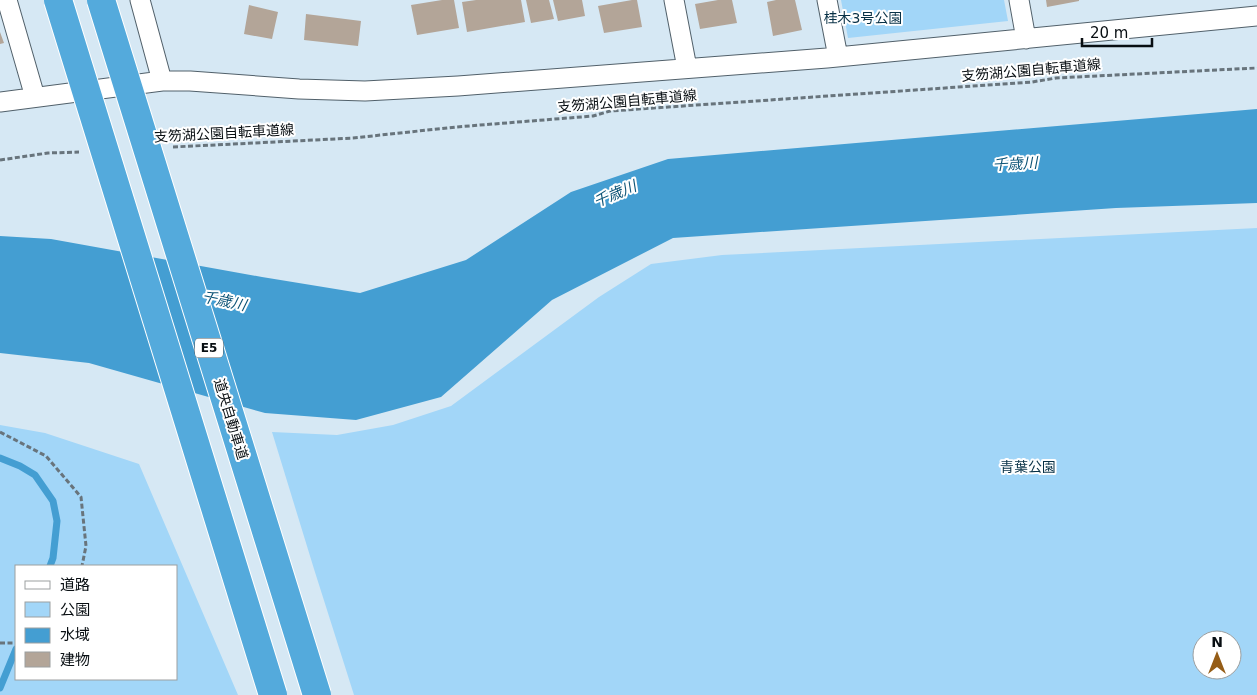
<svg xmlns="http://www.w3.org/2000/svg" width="1257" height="695" viewBox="0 0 1257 695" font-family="'DejaVu Sans','Noto Sans JP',sans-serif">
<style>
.green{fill:#a2d6f8;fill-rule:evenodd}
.water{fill:#449ed2}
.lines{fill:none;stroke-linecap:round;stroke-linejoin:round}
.stream{stroke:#449ed2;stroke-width:7}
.building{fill:#b3a598}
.street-casing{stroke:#51606a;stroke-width:21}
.path{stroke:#68747c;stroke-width:3;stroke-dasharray:5 2.5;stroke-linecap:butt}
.street{stroke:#fff;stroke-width:19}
.highway-bridge-casing{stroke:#fff;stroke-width:30;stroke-linecap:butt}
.highway-bridge{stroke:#54aadc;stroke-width:28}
.labels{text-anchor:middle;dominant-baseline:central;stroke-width:4;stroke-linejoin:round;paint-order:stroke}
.shield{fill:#fff;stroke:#525659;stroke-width:1}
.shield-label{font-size:12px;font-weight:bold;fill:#080e12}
.park-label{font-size:14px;fill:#083146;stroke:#fff}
.street-label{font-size:14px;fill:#080e12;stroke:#fff}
.water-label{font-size:15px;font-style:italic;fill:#0d5477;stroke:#fff}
</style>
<rect width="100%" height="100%" fill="#d6e8f4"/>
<path class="green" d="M841,0H1004L1008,21L848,38Z
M1257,228V695H354L314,569L272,432L337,435L393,425L451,406L599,297L651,264L722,255ZM1202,640H1232V670H1202Z
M0,425L45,433L139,464L238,695H0ZM176,566V679H16V566Z"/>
<path class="water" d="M1257,109V203L1116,208L673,238L552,300L441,397L356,420L265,413L89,363L0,353V236L51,239L262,277L360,293L466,260L571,192L668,159Z"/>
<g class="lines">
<path class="stream" d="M0,458L20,466L35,475L53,501L57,521L53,558L50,566
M0,688L16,649"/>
</g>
<path class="building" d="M442,0H454L459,28L417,35L411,5Z
M476,0H521L525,22L467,32L462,2Z
M526,0H549L554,19L531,23Z
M553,0H582L585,16L558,21Z
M632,0H637L642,27L604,33L598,6Z
M718,0H732L737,23L700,29L695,4Z
M776,0H795L802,30L773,36L767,2Z
M1046,0H1079V1L1047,7Z
M249,5L278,12L272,39L244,34Z
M306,14L361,21L358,46L304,40Z
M0,32L4,43L0,44Z"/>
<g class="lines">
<defs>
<path id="street" d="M7,0L35,97
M140,0L162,81
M674,0L687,68
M827,0L838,57
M1019,0L1026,39
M0,102L162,81H190L299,89L365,91L458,86L827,58L1257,16"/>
</defs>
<use href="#street" class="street-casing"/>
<path class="path" d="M173,147L353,138L456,127L593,116L610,111L1032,82L1056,78L1257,68
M0,160L48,153L79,152
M0,432L46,456L81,497L86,546L82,566
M0,643H16"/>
<use href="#street" class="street"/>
<defs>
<path id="highway-bridge" d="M58,0L273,695
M101,0L317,695"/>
</defs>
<use href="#highway-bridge" class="highway-bridge-casing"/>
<use href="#highway-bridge" class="highway-bridge"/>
</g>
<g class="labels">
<rect class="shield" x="195" y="338.5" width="28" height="19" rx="4"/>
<g class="shield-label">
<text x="209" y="348">E5</text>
</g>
<g class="park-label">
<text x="863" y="18">桂木3号公園</text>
<text x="1028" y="467">青葉公園</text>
</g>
<g class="street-label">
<text transform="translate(1031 70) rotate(-5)">支笏湖公園自転車道線</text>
<text transform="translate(627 101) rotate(-5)">支笏湖公園自転車道線</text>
<text transform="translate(224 133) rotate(-3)">支笏湖公園自転車道線</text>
<text transform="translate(231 419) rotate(73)">道央自動車道</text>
</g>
<g class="water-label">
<text transform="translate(1015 164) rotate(-3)">千歳川</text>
<text transform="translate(615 194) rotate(-23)">千歳川</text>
<text transform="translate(224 301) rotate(12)">千歳川</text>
</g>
</g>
<rect x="15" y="565" width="162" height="115" fill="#ffffff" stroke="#9c9fa0"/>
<rect x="25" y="581" width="25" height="8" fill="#ffffff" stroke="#9c9fa0"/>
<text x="60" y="590" font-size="15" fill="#080e12">道路</text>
<rect x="25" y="602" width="25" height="15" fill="#a2d6f8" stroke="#9c9fa0"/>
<text x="60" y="615" font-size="15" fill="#080e12">公園</text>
<rect x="25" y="628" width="25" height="15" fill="#449ed2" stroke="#9c9fa0"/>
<text x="60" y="640" font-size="15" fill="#080e12">水域</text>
<rect x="25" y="652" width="25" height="15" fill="#b3a598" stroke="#9c9fa0"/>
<text x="60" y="665" font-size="15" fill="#080e12">建物</text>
<g transform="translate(1217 655)"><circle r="24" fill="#ffffff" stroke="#9c9fa0"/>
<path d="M0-4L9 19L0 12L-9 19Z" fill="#955d17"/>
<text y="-8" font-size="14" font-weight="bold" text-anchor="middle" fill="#080e12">N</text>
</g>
<path d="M1082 38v8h70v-8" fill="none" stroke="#080e12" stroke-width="2.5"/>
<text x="1090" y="38" font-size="15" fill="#080e12" stroke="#ffffff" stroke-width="4" paint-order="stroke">20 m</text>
</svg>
